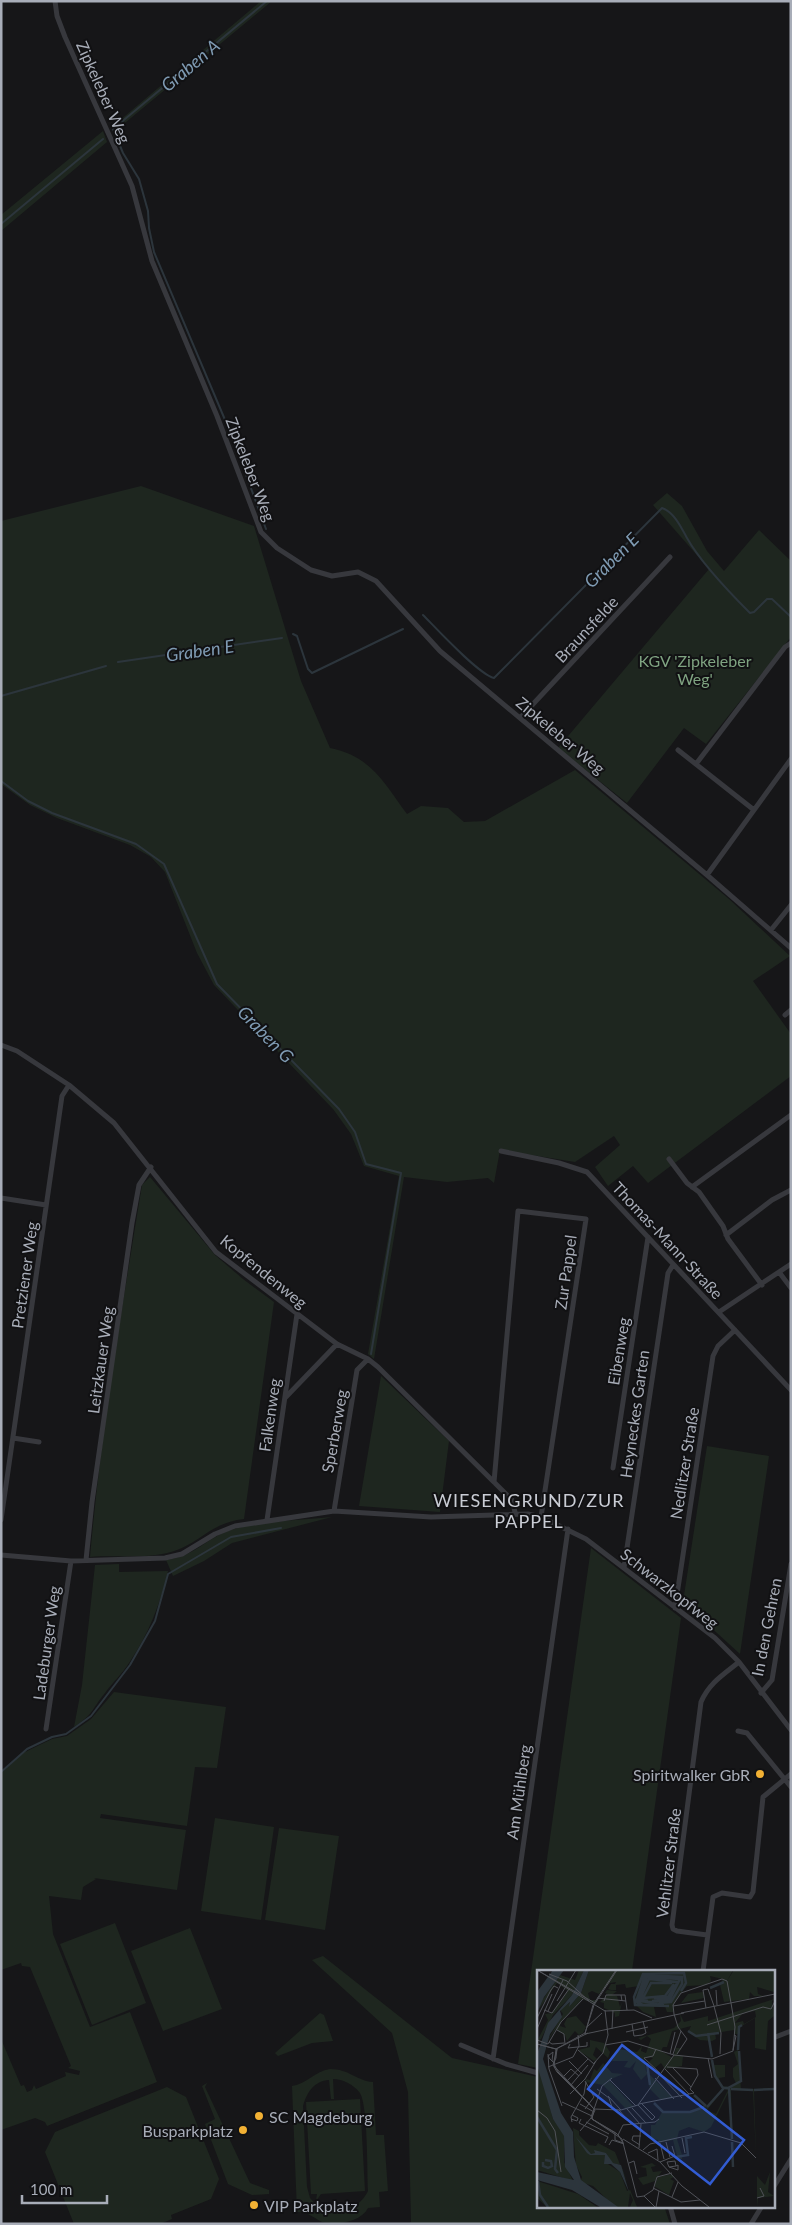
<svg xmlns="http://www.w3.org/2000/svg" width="792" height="2225" viewBox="0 0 792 2225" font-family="Lato,sans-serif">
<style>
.green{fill:#1e261f;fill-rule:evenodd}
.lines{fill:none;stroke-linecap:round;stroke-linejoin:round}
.stream{stroke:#2c353c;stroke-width:2}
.street{stroke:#37383d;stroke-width:5}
.poi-dot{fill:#f2b134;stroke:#111113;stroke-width:2}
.labels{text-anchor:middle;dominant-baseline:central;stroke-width:4;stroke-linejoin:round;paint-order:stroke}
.street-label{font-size:16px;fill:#a8adb8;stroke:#111113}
.park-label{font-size:16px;fill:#7fa381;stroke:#111113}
.poi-label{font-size:16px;fill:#a8adb8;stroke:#111113;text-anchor:end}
.water-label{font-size:18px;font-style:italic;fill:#7f9bb3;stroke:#111113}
.neighbourhood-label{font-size:18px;letter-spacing:1px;fill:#c9ccd4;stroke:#111113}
.inset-river{fill:none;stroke:#2c353c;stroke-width:2.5}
.inset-road{fill:none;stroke:#505258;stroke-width:1}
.view{fill:#325cd3;fill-opacity:0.15;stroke:#325cd3;stroke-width:2.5}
.inset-edge{fill:none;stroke:#a8adb8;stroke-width:2.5}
</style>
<rect width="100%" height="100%" fill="#161618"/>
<path class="green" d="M261,1H272L114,132L112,127Z
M103,131L107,142L1,231V215Z
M141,486L254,526L301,681L330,748C371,756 384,783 407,814L421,806L448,808L464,822L485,821L575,770L729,899L790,956L753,981L791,1034V1076L648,1183L633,1166L608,1186L595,1167L620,1145L614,1136L575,1162L500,1150L494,1183L488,1178L447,1182L404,1177L374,1359L368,1354L399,1176L364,1166L351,1134L333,1109L214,985L197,953L165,872L151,857L130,845L57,818L30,805L1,784V521Z
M667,493L682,506L707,551L724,571L759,530L791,561V637L706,744L684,728L627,803L558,748L709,569L653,505Z
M150,1177L215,1255L243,1279L274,1302L244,1519C209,1523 200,1544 171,1552C149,1559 115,1555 90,1557C101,1432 122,1308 142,1185Z
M381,1376L449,1441L440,1512L359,1506Z
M707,1446L769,1456L740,1654L683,1602Z
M332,1517L232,1543L204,1561L173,1576L166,1560C195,1556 204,1540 228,1531C254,1521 304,1520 332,1517Z
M591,1548L681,1618L632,1971H538V2068L518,2064Z
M119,1564V1572L168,1571C160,1604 149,1634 129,1663C122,1674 112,1683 105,1693C91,1710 94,1714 74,1727L82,1685L95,1565Z
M114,1692L226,1707L217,1768L195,1767L187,1826L101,1814L100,1818L186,1830L177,1890L94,1878L96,1879L83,1887L81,1900L49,1896L53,1934L90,2027L130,2012L157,2082L47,2126L45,2122L35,2118L1,2130V2039L21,2086L24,2085L27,2092L32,2090L34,2085L36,2089L66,2076L65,2072L79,2075L80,2071L68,2068L71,2066L30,1967L22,1966L21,1963L1,1970V1773L23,1753L52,1739L67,1736L91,1719Z
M215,1818L274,1827L261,1920L201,1911Z
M279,1828L339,1836L325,1930L265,1920Z
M115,1923L146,2003L92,2025L60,1944Z
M190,1928L222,2009L163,2031L131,1951Z
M323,1956L452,2058L538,2077V2206H664L670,2224H407L411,2222L408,2092L392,2033L312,1960Z
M320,2013L324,2015L333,2041L312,2043L278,2056L275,2053Z
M330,2069C349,2069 357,2081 373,2082L376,2135H384L388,2191L379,2192L380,2207L368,2208C360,2223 337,2225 322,2222C312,2217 309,2212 297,2212L292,2086C307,2084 315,2071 330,2069ZM333,2079C343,2079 354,2085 360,2093C368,2106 367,2172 368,2191C357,2213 341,2208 319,2208L310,2198L307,2187L303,2106C307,2092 314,2081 329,2080L331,2099H334Z
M207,2083L205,2087L250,2183L269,2190V2194L252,2195L228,2184L205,2124L215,2119L202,2086Z
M167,2087L186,2097L219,2179L211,2199L171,2215L172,2219L160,2224H74L45,2152L55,2132Z
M360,2099L365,2191L321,2194L316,2201L317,2194H311L306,2102Z"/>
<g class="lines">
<path class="stream" d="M1,224L103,139
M266,529L231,434L154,252L149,228L148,211L139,179L123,153L113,129L267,1
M423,615C436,628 478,674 494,678L662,508C674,512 681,527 687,538C701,563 729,592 750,613L754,612L767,599H772L791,617
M293,634L297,636L308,669L312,673L403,629
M118,662L282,638
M1,696L106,666
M1,781L28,801L52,813L136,844L164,864L217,984L339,1109L355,1132L366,1164L401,1173L371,1354
M1,1772L27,1749L52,1737L66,1734L91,1716L130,1665L155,1621L168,1574L231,1537L281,1528"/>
<path class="street" d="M55,1L57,16L65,37L132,186L152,261L217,416L261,532L277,548L311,570L332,576L358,572L376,581L440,651L707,875L791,948
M521,717L670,557
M678,750L754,810
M696,764L785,647L791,643
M707,875L791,759
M771,930L791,905
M785,1015L791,1010
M1,1045L17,1051L69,1085L114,1123L216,1252L337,1344L368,1359L378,1367L512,1500L515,1512
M501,1151L559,1163L587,1172L791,1390
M669,1159L687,1183L699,1192L723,1226L728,1239L762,1285
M692,1187L791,1115
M1,1198L46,1205
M726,1235L772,1200L791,1190
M779,1272L791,1288
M719,1312L791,1264
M285,1398L337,1344
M13,1438L39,1442
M613,1468L648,1237
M494,1482L518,1211L586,1219L541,1517
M334,1511L357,1370L368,1359
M1,1520L62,1096L69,1085
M267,1520L297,1314
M1,1555L71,1561L165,1558L182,1554L215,1534L235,1526L334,1511L431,1517L528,1514L541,1517L586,1539L715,1638L739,1662L791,1730
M86,1560L92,1502L132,1223L139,1185L151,1167
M624,1568L668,1273L673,1265
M675,1608L713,1356L718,1346L735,1330
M761,1693L772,1680L791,1564
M46,1729L71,1561
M738,1731L747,1733L791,1787
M707,1935L677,1931L673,1929L672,1925L701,1702C709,1683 724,1674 739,1662
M703,1971L713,1897L722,1893L750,1897L753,1892L763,1797L791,1774
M773,2038L791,2031
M461,2045L506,2064L538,2073
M493,2059L568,1529
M773,2188L791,2159
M670,2206L675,2224
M751,2224L762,2206"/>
</g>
<g class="poi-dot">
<circle cx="760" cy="1774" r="5"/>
<circle cx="259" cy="2116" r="5"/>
<circle cx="243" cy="2130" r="5"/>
<circle cx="254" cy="2205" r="5"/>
</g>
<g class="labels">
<g class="street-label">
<text transform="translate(104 92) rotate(66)">Zipkeleber Weg</text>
<text transform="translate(251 469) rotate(69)">Zipkeleber Weg</text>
<text transform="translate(586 629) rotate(-47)">Braunsfelde</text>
<text transform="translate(561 735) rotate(40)">Zipkeleber Weg</text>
<text transform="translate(668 1240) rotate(47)">Thomas-Mann-Straße</text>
<text transform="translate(264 1271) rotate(39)">Kopfendenweg</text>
<text transform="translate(565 1272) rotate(-82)">Zur Pappel</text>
<text transform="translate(24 1275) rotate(-82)">Pretziener Weg</text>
<text transform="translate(618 1351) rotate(-81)">Eibenweg</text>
<text transform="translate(100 1360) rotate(-82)">Leitzkauer Weg</text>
<text transform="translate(634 1414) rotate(-82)">Heyneckes Garten</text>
<text transform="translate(269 1415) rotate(-82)">Falkenweg</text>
<text transform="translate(334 1431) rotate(-80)">Sperberweg</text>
<text transform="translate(684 1463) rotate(-81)">Nedlitzer Straße</text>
<text transform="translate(670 1588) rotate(38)">Schwarzkopfweg</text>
<text transform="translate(766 1627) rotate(-79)">In den Gehren</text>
<text transform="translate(46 1643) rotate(-82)">Ladeburger Weg</text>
<text transform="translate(518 1792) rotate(-82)">Am Mühlberg</text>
<text transform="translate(668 1863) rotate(-83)">Vehlitzer Straße</text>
</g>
<g class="park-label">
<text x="695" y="660">KGV 'Zipkeleber<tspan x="695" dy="18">Weg'</tspan></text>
</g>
<g class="poi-label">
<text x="750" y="1774">Spiritwalker GbR</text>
<text x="269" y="2116" text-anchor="start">SC Magdeburg</text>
<text x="233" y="2130">Busparkplatz</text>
<text x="264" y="2205" text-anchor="start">VIP Parkplatz</text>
</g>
<g class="water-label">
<text transform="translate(190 65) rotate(-40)">Graben A</text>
<text transform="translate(611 560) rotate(-45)">Graben E</text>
<text transform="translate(200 650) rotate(-8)">Graben E</text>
<text transform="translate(266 1034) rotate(46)">Graben G</text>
</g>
<g class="neighbourhood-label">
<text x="529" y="1500">WIESENGRUND/ZUR<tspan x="529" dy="21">PAPPEL</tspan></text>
</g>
</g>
<g transform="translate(537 1970)">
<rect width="238" height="238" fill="#161618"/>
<path d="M42,0H47L35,25L16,45L4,69L0,71L11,50L8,44L15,43L31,21L20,13L0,42L6,29L23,5L38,10ZM52,0H196L190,11L197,0H237V22L220,17L221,24L226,26H217L213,22L212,29L187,32L183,15L186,9L173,6L174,11L169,15L150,16L144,23L136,35V42H130L128,36L117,37L119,47L106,42L97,33L102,16L89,18L88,14L79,15V20H74L71,19L74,14H78L79,12L73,13L62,24L55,21L51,23L53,30H61L58,34L45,29L24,52L23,56L29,58L27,54L30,48L39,46L49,57L46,63L42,65L38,61L30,71L28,65L19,59L9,73L26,44L23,40L34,32L32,37L44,23ZM70,20L80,21L75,25L80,26L83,37L85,32L82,46L78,47V43L67,38V33L63,32L71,24L68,23ZM166,22L167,28L144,33L151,24ZM237,29L235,31L237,46L231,51L229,80L218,78V48L203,57L201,80L202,64H197V60L178,63L179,69L175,71L163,70L151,62L154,56L135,61L130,77H126L124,81L136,88L139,78H145L140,85L146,86L145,96L128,99L124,93L118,98L112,92L116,88L108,87L109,101L136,128L124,130L113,119L110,104L104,110L96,99L99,91L93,98L87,97L91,91H75L81,79L100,82L105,76L104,81L109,83L114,69L110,66L104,70L101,68L137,58L144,51L143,44L147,52L171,46V51ZM218,41L219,47L207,54L206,51L198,53L206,43ZM53,70L67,73L73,82L71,88L59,77L56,85L60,89L57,91L41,80L53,77ZM201,80L204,119H237L217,120L219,187L216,121L194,120L195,170L192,121L174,157L167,162L152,157L142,161L140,169L145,185L151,186H145V189L141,190L136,170L121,173V170L114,169V155H118L125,142L117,133L125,142H154L168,136L157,123L169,136L174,134L186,120L179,107L175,89L176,95H188V107L182,108L184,116L194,117L199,113L196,107V98L201,94L197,82ZM187,119L191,120L179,144L170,140ZM0,89L16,149L27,162V192L36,211L0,200ZM66,93L75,103L86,104L72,110L97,137L89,139L66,115L49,112L48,109L53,110L57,99L60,101ZM36,158L42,161V165L52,175L59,176L61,173L78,182L100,237H93L96,230L93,223L91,237H78L56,216L43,212L45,207L40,197L34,195L39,196ZM59,183H69L75,193L84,195L93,220L90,221L83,202L71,194L68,185ZM115,193L119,196L114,197L116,202L132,200L125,201L118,211L106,215L101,208L110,206L109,198L103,197ZM233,202L231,222L237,226L221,228L220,237V206L228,215ZM135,204L137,207L133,209L137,211L132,225L117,216L121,207ZM0,211L41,224L60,237H10L0,228Z" fill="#1e261f" fill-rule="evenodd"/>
<path d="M16,0H27L7,27L0,43V22ZM47,0H52L44,23L32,37L33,32L23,41L25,47L13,64L6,89L24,143L36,162L37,187L44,210L81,237H63L35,220L0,210V202L37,210L28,197L27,166L16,149L0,95V84L11,53L35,25ZM38,166L54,184L58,183L57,180L69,183L76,193L84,195L92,222L83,202L74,194H67L68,185H53L50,183Z" fill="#2c353c"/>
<path class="inset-river" d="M135,13H114L106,28L128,26L137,14M173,18L187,12M111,31L103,29L112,9L141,12L131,27L117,28M115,31L131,29L134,23M111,32L132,31L143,9L110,7L101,31L120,33M122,33L134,32L145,14V7L108,5L99,32L106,35L127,34M132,36L98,35L97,27L106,4L147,3L149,13L144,21M151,61L159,66L182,63M171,63L175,87M201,80L202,57L205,55M175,90L178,106L186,118M110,93L113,115M191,118L204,111L202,81M192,118L195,169M194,119L216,120M217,120L238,119M157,125L169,136M117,133L126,142H153L167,137M170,137L187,118H191M0,147L20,180L18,199L21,203M195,172L196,197M139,187L151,185L149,168L155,167M6,192V196L11,198L15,196L14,191L8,190M1,211L3,225L11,237"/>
<path class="inset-road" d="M0,0L68,41L97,40L115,48M0,0L58,33M12,4L30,11L52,31M179,20L180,35M84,25H88L90,40M60,28L89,31M20,31L39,0M67,31L69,25H84L85,31M136,36L168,31M177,36L184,63L183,84M169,38L166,20L171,19L177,36M7,40L15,43L32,19M11,41L26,10M144,43L238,24M0,48L14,20L17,16L21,18M95,54L97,66L105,65L109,63L106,51M170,55L226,37L234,39L238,31M50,57L65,43M0,59L15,24M75,59L76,40M20,60L27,64L28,74M89,62L111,57M51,63L19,79L17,96L57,139L55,149L85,169L100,227L107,226L118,237M48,64L56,35L79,0M48,64L147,43M0,70L11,74L24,52L46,29M12,72L15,74L27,73M0,74L19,79M0,74L19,79L48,63L57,35L80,0M33,74L31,78L50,76V72M68,75L91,71L137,85L175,89L196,81L198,57L194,33M20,79L19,87V88L17,92V94L21,102L48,129L57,139L58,140L55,147V149L79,163L82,166L86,173L78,170V163L55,149L54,147L57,139L20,102L16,95ZM119,79L116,86L107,88L123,103M41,80L57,94M196,80L199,66L197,65M11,84L12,99L25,136M133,84L138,62M136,84L144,61M140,84L150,69L141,57L137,44L136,35L144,23L185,9L190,11L194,33M171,88L175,108M15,91L16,82L11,86L13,89L17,93M32,91L45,104M57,93L66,83L71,65L68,40M11,97L36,87L42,76L41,65M136,98L154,117M128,99L152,124M122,104L145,128M27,106L34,99L42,106M75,108L65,116L57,139L84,140L101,135L137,85M118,108L137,129M73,110L99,136M30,111L51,89M34,115L51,95M60,119L72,128L76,140M33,124L48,109L59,91M71,126L84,140M25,132L55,146M43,134L57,142M102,134L157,123L153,119L161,105L160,99L130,97M101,135L115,150L118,147L105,134M95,138L109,153M48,139L57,127L48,111M90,139L103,154M0,140L10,148L18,161L24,202M82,140L94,154M34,149L40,151L41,148L35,145M44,149L42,153L71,167L68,173M35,152L34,147L47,124L49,112M49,152L72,164M43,161L54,148M81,165L86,155L118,152L122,149M145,168L148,183M86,169L123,192L145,216L172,237M129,172L133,187M123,173L127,189M72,175L75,170L87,174M103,175L95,170L96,166H104M102,178L104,154M106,180L113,174L167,162L204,173L219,188M111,183L120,179L121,190M123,192L138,186L135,176M92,193L97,191L100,204M141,195V200L132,197L139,196ZM132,197L130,192L138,191L139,196M116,218L144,232L163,230M107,226L116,220L120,207L135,203M135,227L141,212M220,228L227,226L223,218M119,237L122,221"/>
<path class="view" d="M85,75L207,170L173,214L51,119Z"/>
<rect width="238" height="238" class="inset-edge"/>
</g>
<rect width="792" height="2225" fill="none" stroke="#a8adb8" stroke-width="5"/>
<path d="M22 2195v8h85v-8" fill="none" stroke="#a8adb8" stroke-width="2.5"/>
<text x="30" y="2195" font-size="15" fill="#a8adb8" stroke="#111113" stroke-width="4" paint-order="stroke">100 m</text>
</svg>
